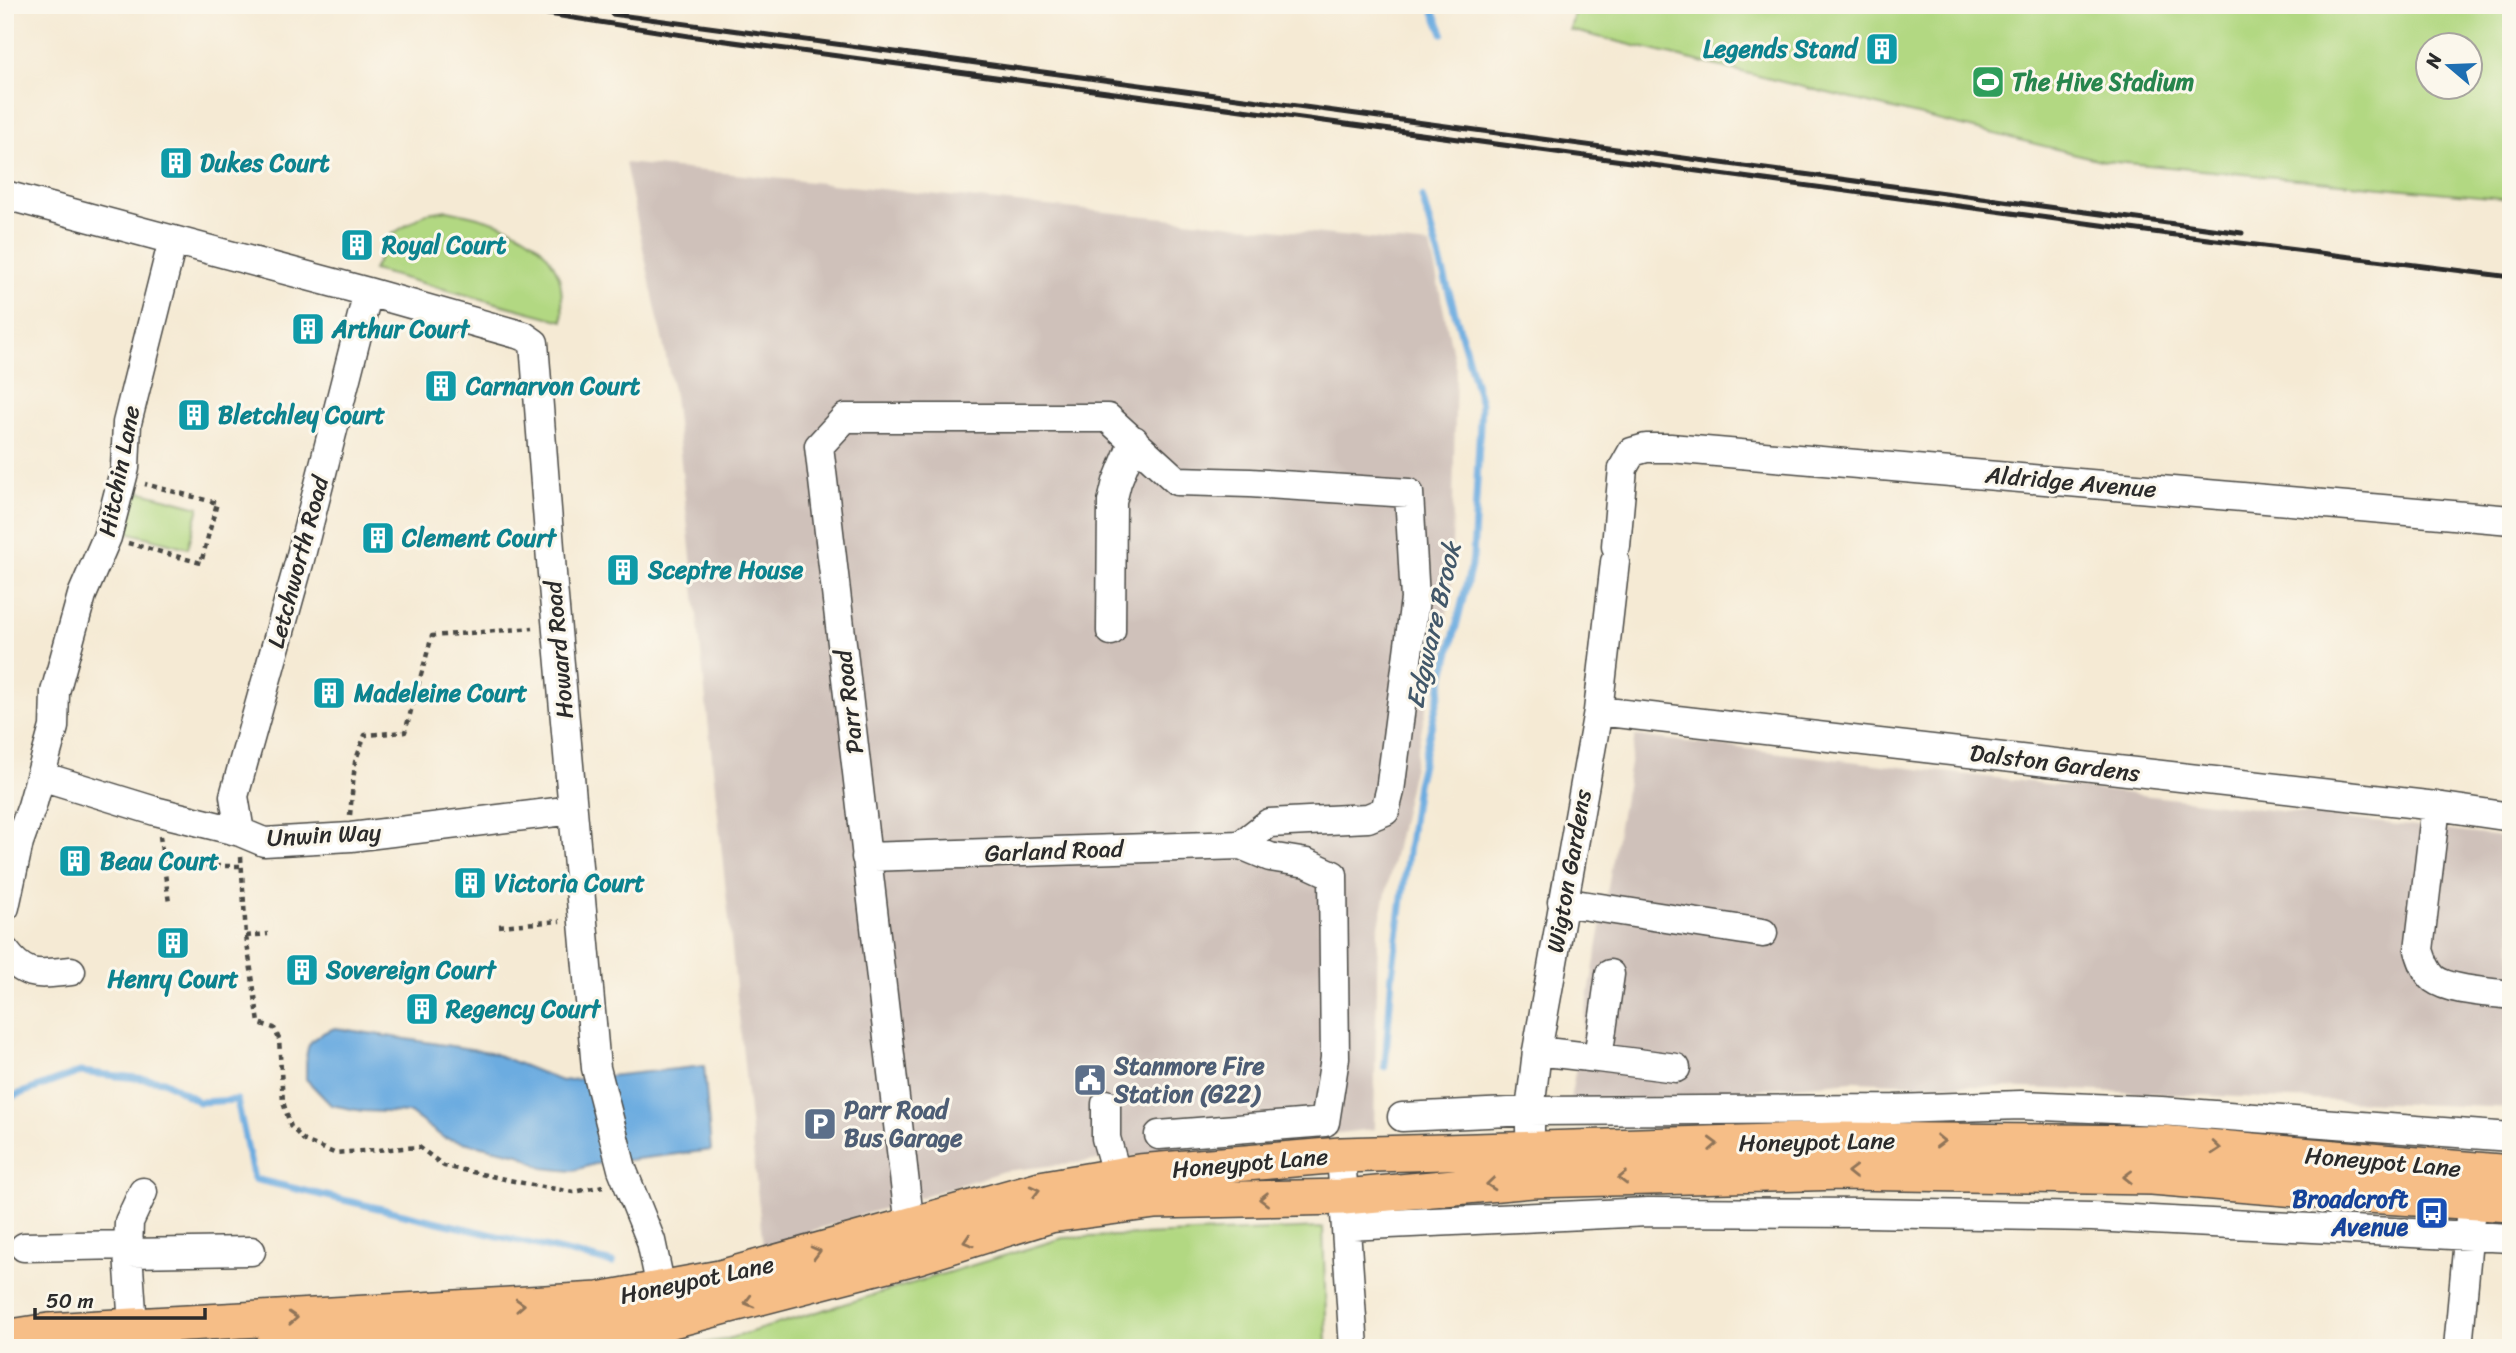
<svg xmlns="http://www.w3.org/2000/svg" width="2516" height="1353" viewBox="0 0 2516 1353" font-family="Sriracha,sans-serif">
<style>
.industrial{fill:#cfc1ba}
.green{fill:#b2d882;stroke:#6e8256;stroke-width:2;fill-rule:evenodd}
.water{fill:#6cace0;stroke:#4c6c86;stroke-width:2}
.lines{fill:none;stroke-linecap:round;stroke-linejoin:round}
.stream{stroke:#6cace0;stroke-width:7}
.minor-casing{stroke:#494844;stroke-width:31}
.major-casing{stroke:#494844;stroke-width:38}
.path{stroke:#494844;stroke-width:4.5;stroke-dasharray:5 5;stroke-linecap:butt}
.minor{stroke:#fff;stroke-width:28}
.major{stroke:#f6be87;stroke-width:35}
.rail{stroke:#2b2b2b;stroke-width:5}
.oneway{stroke:#907459}
.labels{text-anchor:middle;dominant-baseline:central;stroke-width:6;stroke-linejoin:round;paint-order:stroke}
.culture-label{font-size:24px;font-weight:bold;fill:#0d838f;stroke:#fbf7ec;text-anchor:start}
.leisure-label{font-size:24px;font-weight:bold;fill:#27864d;stroke:#fbf7ec;text-anchor:start}
.street-label{font-size:24px;fill:#2b2b2b;stroke:#fbf7ec}
.service-label{font-size:24px;font-weight:bold;fill:#4e5e75;stroke:#fbf7ec;text-anchor:start}
.transit-label{font-size:24px;font-weight:bold;fill:#164399;stroke:#fbf7ec;text-anchor:end}
.water-label{font-size:26px;font-style:italic;fill:#42586a;stroke:#fbf7ec}
</style>
<rect width="100%" height="100%" fill="#fbf7ec"/>
<filter id="ink" filterUnits="userSpaceOnUse"><feTurbulence type="fractalNoise" baseFrequency=".0143" numOctaves="2"/><feDisplacementMap in="SourceGraphic" scale="14" xChannelSelector="R" yChannelSelector="G"/><feConvolveMatrix kernelMatrix="1 2 1 2 8 2 1 2 1" color-interpolation-filters="sRGB"/></filter>
<filter id="wash" filterUnits="userSpaceOnUse"><feTurbulence type="fractalNoise" baseFrequency=".00686" numOctaves="4" result="noise"/><feDisplacementMap in="SourceGraphic" scale="28" xChannelSelector="R" yChannelSelector="G"/><feGaussianBlur stdDeviation="1.57" result="paint"/><feColorMatrix in="noise" values="0 0 0 0 0 0 0 0 0 0 0 0 0 0 0 0 0 1.4 0 .05"/><feComposite in="paint" operator="in"/></filter>
<g filter="url(#wash)">
<rect width="100%" height="100%" fill="#f5ead4"/>
<path class="industrial" d="M625,163L1430,245L1456,369L1451,594L1378,930L1374,1129L1004,1171L763,1246L674,395Z
M1635,736L2511,838V1108L1853,1081L1569,1106Z"/>
<path class="green" d="M1576,5H2511V199L2105,161L1570,30ZM2428,46H2470V88H2428Z
M447,210C489,219 543,230 559,277C563,290 562,308 563,321L373,270L392,234L427,213Z
M138,491L199,507L188,548L127,532Z
M1323,1228L1327,1348H663L724,1340L1063,1238Z"/>
<path class="water" d="M335,1028L490,1052L561,1081L704,1066L711,1150L595,1164L572,1171L543,1168L519,1154L444,1138L410,1113L362,1111L331,1105L306,1079C307,1047 302,1040 335,1028Z"/>
<g class="lines">
<path class="stream" d="M1431,5L1443,33
M1385,1067L1392,975L1417,784L1473,558L1481,404L1422,197
M5,1099L80,1072L164,1081L199,1102L237,1100L254,1179L613,1263"/>
</g>
</g>
<g filter="url(#ink)">
<g class="lines">
<defs>
<path id="minor" d="M5,195L368,292L524,336L534,343L553,586L596,1068L622,1169L651,1241L665,1307
M1616,546L1623,468L1632,452L1646,448H1670L2511,520
M1111,631L1112,502L1117,482L1134,440
M1598,711L2436,806L2511,817
M41,776L155,811L240,832L264,842L351,837L573,810
M2436,806L2419,950C2422,960 2426,972 2434,979C2450,991 2491,992 2511,995
M240,832L234,796L299,563L368,292
M866,857L1241,845L1270,857L1307,863L1333,875L1335,1058L1325,1122L1159,1135
M1562,902L1763,933
M5,907L19,842L32,806L54,727L55,692L82,595L107,537L125,468L127,423L173,240
M5,951C26,979 39,974 71,971
M1537,1051L1598,1058L1610,974
M1598,1058L1676,1068
M1106,1104V1138L1117,1176
M1402,1117L1530,1111L1894,1109L2021,1105L2161,1111L2511,1137
M1530,1130V1111L1537,1051L1598,711L1615,562
M1341,1155L1354,1348
M1347,1226L1648,1212L1865,1213L2092,1217L2511,1238
M914,1243L910,1227L819,446L845,418H1108L1177,481L1250,483L1409,493L1415,599L1390,791L1385,811L1368,818L1269,823L1241,845
M24,1247L128,1245
M128,1253L251,1251
M133,1326L128,1253L129,1222L143,1192
M2458,1348L2470,1218"/>
<path id="major" d="M5,1338L49,1331L133,1326L599,1300L720,1278L1040,1189L1139,1172L1341,1155L1839,1140L2160,1143L2511,1173
M272,1348L538,1335L668,1321L918,1256L1050,1215L1155,1201L1344,1197L1532,1180L1843,1172L2152,1177L2367,1195L2511,1204"/>
</defs>
<use href="#minor" class="minor-casing"/>
<use href="#major" class="major-casing"/>
<path class="path" d="M128,543L201,563L217,503L145,484
M350,815L355,762L365,735L405,732L432,636L533,628
M160,836L169,903
M241,857L246,936L259,1023L274,1028L279,1039L283,1102L291,1127L305,1141L334,1153L419,1147L444,1166L537,1186L574,1192L603,1186
M165,866H241
M499,926L560,921
M246,936L268,934"/>
<use href="#minor" class="minor"/>
<use href="#major" class="major"/>
<path class="rail" d="M491,5L689,36L2168,234L2511,277
M612,14L2242,233"/>
</g>
<defs><path id="oneway-chevron" d="M-2-3.5L2.5 0L-2 3.5" fill="none" stroke-width="1.6" stroke-linecap="round" stroke-linejoin="round" transform="scale(1.75)"/></defs>
<g class="oneway">
<use href="#oneway-chevron" transform="translate(1940 1141) rotate(1)"/>
<use href="#oneway-chevron" transform="translate(1713 1144) rotate(-2)"/>
<use href="#oneway-chevron" transform="translate(2216 1148) rotate(5)"/>
<use href="#oneway-chevron" transform="translate(1852 1172) rotate(-179)"/>
<use href="#oneway-chevron" transform="translate(2128 1177) rotate(-179)"/>
<use href="#oneway-chevron" transform="translate(1623 1178) rotate(179)"/>
<use href="#oneway-chevron" transform="translate(1491 1184) rotate(175)"/>
<use href="#oneway-chevron" transform="translate(1035 1191) rotate(-14)"/>
<use href="#oneway-chevron" transform="translate(1264 1199) rotate(179)"/>
<use href="#oneway-chevron" transform="translate(968 1241) rotate(163)"/>
<use href="#oneway-chevron" transform="translate(816 1252) rotate(-15)"/>
<use href="#oneway-chevron" transform="translate(749 1302) rotate(165)"/>
<use href="#oneway-chevron" transform="translate(520 1305) rotate(-3)"/>
<use href="#oneway-chevron" transform="translate(293 1318) rotate(-3)"/>
</g>
</g>
<defs>
<symbol id="building-square" viewBox="-11 -11 22 22"><rect x="-9" y="-9" width="18" height="18" rx="4" fill="#0f9aa8" stroke="#fbf7ec"/><path d="M-4-6H4V6H1V3H-1V6H-4ZM-2.5-4.3h1.7v1.8h-1.7ZM.8-4.3h1.7v1.8H.8ZM-2.5-1h1.7V.8h-1.7ZM.8-1h1.7V.8H.8Z" fill="#fff"/></symbol>
<symbol id="stadium-square" viewBox="-11 -11 22 22"><rect x="-9" y="-9" width="18" height="18" rx="4" fill="#2e9e5b" stroke="#fbf7ec"/><path d="M0-5a6.5 5 0 1 0 0 10a6.5 5 0 1 0 0-10ZM-3.5-1.8h7v3.6h-7Z" fill="#fff"/></symbol>
<symbol id="civic-square" viewBox="-11 -11 22 22"><rect x="-9" y="-9" width="18" height="18" rx="4" fill="#5c6f8a" stroke="#fbf7ec"/><path d="M-.6-6.5H3V-4.5H.6V-3L4-1V1h2V6H-6V1h2V-1L-.6-3ZM-1.2 2.5V6h2.4V2.5Z" fill="#fff"/></symbol>
<symbol id="parking-square" viewBox="-11 -11 22 22"><rect x="-9" y="-9" width="18" height="18" rx="4" fill="#5c6f8a" stroke="#fbf7ec"/><path d="M-3.5-5.5H1a3.5 3.5 0 0 1 0 7H-1V5.5H-3.5ZM-1-3.4V-.6H.8a1.4 1.4 0 0 0 0-2.8Z" fill="#fff"/></symbol>
<symbol id="bus-square" viewBox="-11 -11 22 22"><rect x="-9" y="-9" width="18" height="18" rx="4" fill="#1a4fb4" stroke="#fbf7ec"/><path d="M-5-6H5V4H4V6H2V4H-2V6H-4V4H-5ZM-3.5-4V0h7V-4ZM-3.5 1.2v1.5H-2V1.2ZM2 1.2v1.5H3.5V1.2Z" fill="#fff"/></symbol>
</defs>
<g fill-rule="evenodd">
<use href="#building-square" x="1863" y="30" width="38" height="38"/>
<use href="#stadium-square" x="1969" y="63" width="38" height="38"/>
<use href="#building-square" x="157" y="144" width="38" height="38"/>
<use href="#building-square" x="338" y="226" width="38" height="38"/>
<use href="#building-square" x="289" y="310" width="38" height="38"/>
<use href="#building-square" x="422" y="367" width="38" height="38"/>
<use href="#building-square" x="175" y="396" width="38" height="38"/>
<use href="#building-square" x="359" y="519" width="38" height="38"/>
<use href="#building-square" x="604" y="551" width="38" height="38"/>
<use href="#building-square" x="310" y="674" width="38" height="38"/>
<use href="#building-square" x="56" y="842" width="38" height="38"/>
<use href="#building-square" x="451" y="864" width="38" height="38"/>
<use href="#building-square" x="154" y="924" width="38" height="38"/>
<use href="#building-square" x="283" y="951" width="38" height="38"/>
<use href="#building-square" x="403" y="990" width="38" height="38"/>
<use href="#civic-square" x="1071" y="1061" width="38" height="38"/>
<use href="#parking-square" x="801" y="1105" width="38" height="38"/>
<use href="#bus-square" x="2413" y="1194" width="38" height="38"/>
</g>
<g class="labels">
<g class="culture-label">
<text x="1857" y="49" text-anchor="end">Legends Stand</text>
<text x="200" y="163">Dukes Court</text>
<text x="382" y="245">Royal Court</text>
<text x="332" y="329">Arthur Court</text>
<text x="466" y="386">Carnarvon Court</text>
<text x="218" y="415">Bletchley Court</text>
<text x="402" y="538">Clement Court</text>
<text x="648" y="570">Sceptre House</text>
<text x="354" y="693">Madeleine Court</text>
<text x="100" y="861">Beau Court</text>
<text x="494" y="883">Victoria Court</text>
<text x="326" y="970">Sovereign Court</text>
<text x="173" y="979" text-anchor="middle">Henry Court</text>
<text x="446" y="1009">Regency Court</text>
</g>
<g class="leisure-label">
<text x="2012" y="82">The Hive Stadium</text>
</g>
<g class="street-label">
<text transform="translate(119 471) rotate(-79)">Hitchin Lane</text>
<text transform="translate(2071 482) rotate(5)">Aldridge Avenue</text>
<text transform="translate(298 562) rotate(-75)">Letchworth Road</text>
<text transform="translate(559 650) rotate(-95)">Howard Road</text>
<text transform="translate(849 702) rotate(-97)">Parr Road</text>
<text transform="translate(2055 763) rotate(7)">Dalston Gardens</text>
<text transform="translate(324 835) rotate(-3)">Unwin Way</text>
<text transform="translate(1054 851) rotate(-2)">Garland Road</text>
<text transform="translate(1569 871) rotate(-80)">Wigton Gardens</text>
<text transform="translate(1817 1142) rotate(-1)">Honeypot Lane</text>
<text transform="translate(2383 1162) rotate(5)">Honeypot Lane</text>
<text transform="translate(1250 1163) rotate(-5)">Honeypot Lane</text>
<text transform="translate(697 1280) rotate(-12)">Honeypot Lane</text>
</g>
<g class="service-label">
<text x="1114" y="1066">Stanmore Fire<tspan x="1114" dy="28">Station (G22)</tspan></text>
<text x="844" y="1110">Parr Road<tspan x="844" dy="28">Bus Garage</tspan></text>
</g>
<g class="transit-label">
<text x="2408" y="1199">Broadcroft<tspan x="2408" dy="28">Avenue</tspan></text>
</g>
<g class="water-label">
<text transform="translate(1433 625) rotate(-77)">Edgware Brook</text>
</g>
</g>
<rect width="2516" height="1353" fill="none" stroke="#fbf7ec" stroke-width="28"/>
<g transform="translate(2449 66) rotate(289)"><circle r="33" fill="#fbf7ec" stroke="#a8a59f" stroke-width="2"/>
<path d="M0-5L12 26L0 18L-12 26Z" fill="#1f6fb2"/>
<text y="-10" font-size="19" font-weight="bold" text-anchor="middle" fill="#2b2b2b">N</text>
</g>
<path d="M35 1308v10h170v-10" fill="none" stroke="#2b2b2b" stroke-width="3.5"/>
<text x="46" y="1308" font-size="21" fill="#2b2b2b" stroke="#fbf7ec" stroke-width="5" paint-order="stroke">50 m</text>
</svg>
